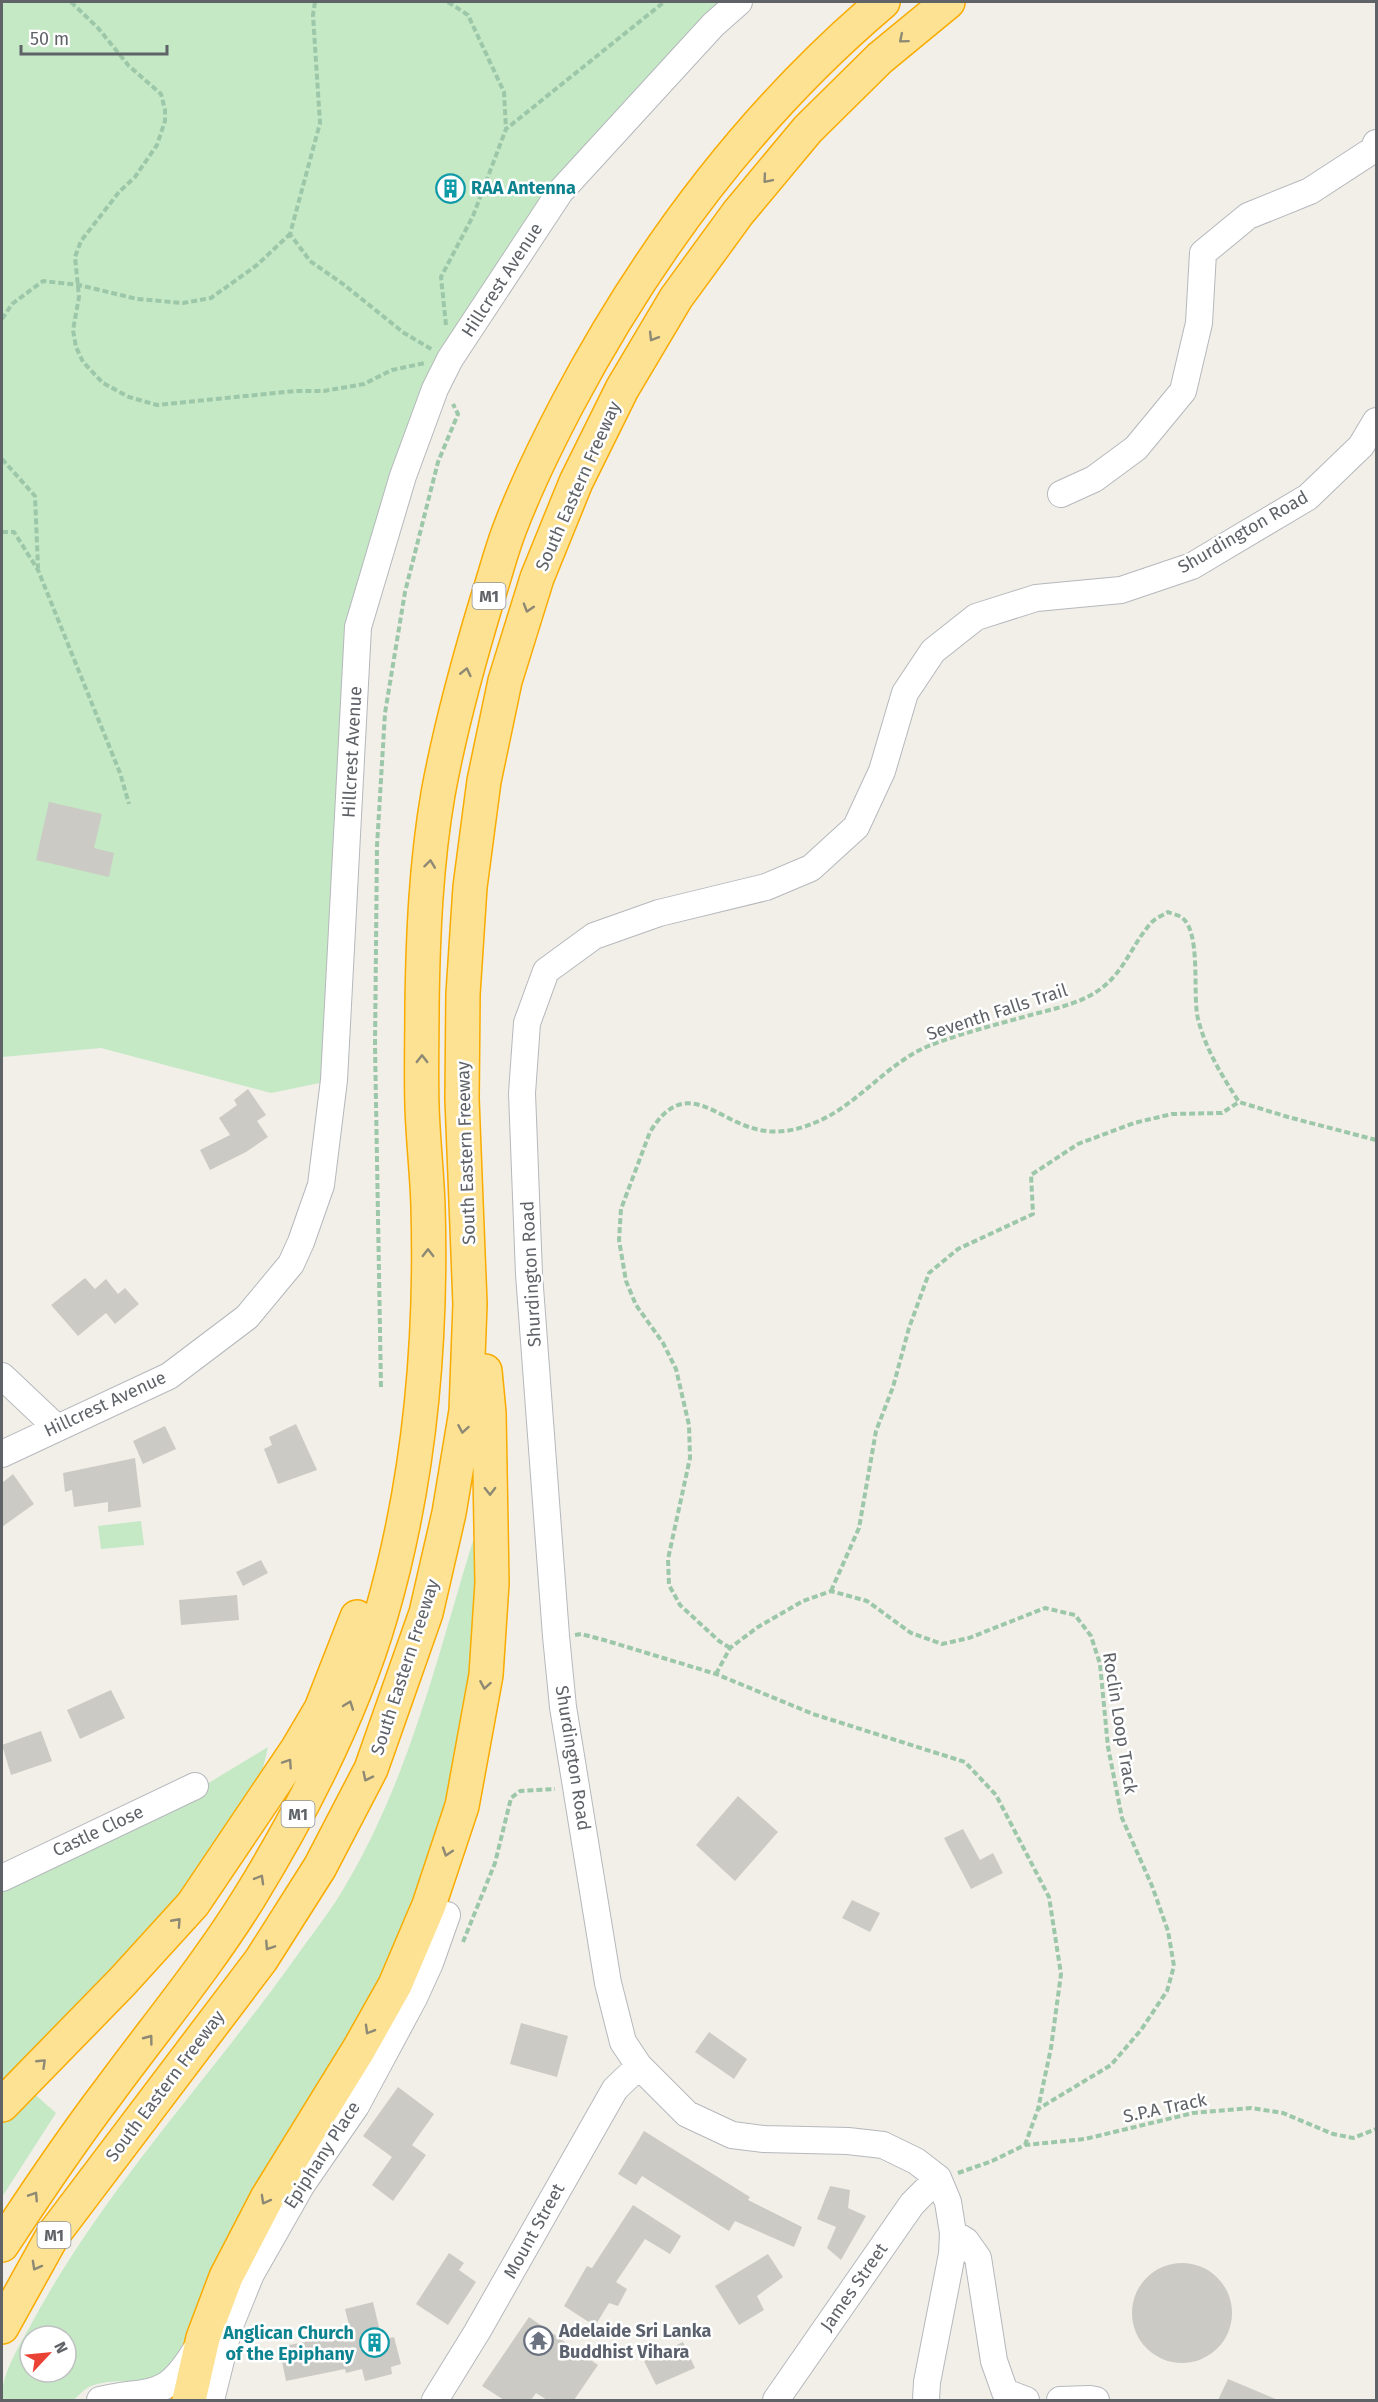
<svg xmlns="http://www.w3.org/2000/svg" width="1378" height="2402" viewBox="0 0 1378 2402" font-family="'Fira Sans',sans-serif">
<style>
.green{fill:#c5e8c5;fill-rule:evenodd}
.building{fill:#cccac5}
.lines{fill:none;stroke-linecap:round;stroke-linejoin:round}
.minor-casing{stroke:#b5b8bc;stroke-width:28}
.highway-casing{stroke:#f9ab00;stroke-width:36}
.path{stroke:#9cc7a9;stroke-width:4;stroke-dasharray:6 3;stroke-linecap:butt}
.minor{stroke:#fff;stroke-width:26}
.highway{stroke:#fde293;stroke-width:33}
.oneway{stroke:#8e8975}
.labels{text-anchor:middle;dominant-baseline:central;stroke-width:5;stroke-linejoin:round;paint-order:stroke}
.shield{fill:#fff;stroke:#8f9295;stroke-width:1.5}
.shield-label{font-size:16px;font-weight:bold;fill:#5f6368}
.culture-label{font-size:18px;font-weight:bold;fill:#0d838f;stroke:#fff;text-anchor:start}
.street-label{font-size:18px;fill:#5f6368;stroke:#fff}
.worship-label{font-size:18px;font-weight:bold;fill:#5b616d;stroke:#fff;text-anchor:start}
</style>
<rect width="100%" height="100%" fill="#f1efe8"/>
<path class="green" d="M2,2H739L560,192L443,372L358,627L334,1080L271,1093L101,1048L2,1057Z
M141,1521L144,1545L101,1549L98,1526Z
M480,1527L476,1647L449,1816L386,1969L212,2270C205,2287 197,2304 191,2322C187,2336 186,2354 176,2365C154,2390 113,2374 87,2388C82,2391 78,2397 73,2400H2C1,2372 21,2344 34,2319C106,2187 210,2078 296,1957C312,1934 330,1912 344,1888C408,1781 436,1662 472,1544ZM30,2336H66V2372H30Z
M268,1747L263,1768L198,1876L175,1908L2,2086V1889L197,1790Z
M31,2091L56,2113L2,2197V2122Z"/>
<path class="building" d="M451,176L461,189L447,199L438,187Z
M49,802L102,814L94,848L114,853L109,877L36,860Z
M248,1089L266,1115L257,1121L268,1137L246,1152L210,1170L200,1150L230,1135L219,1118L237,1105L234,1100Z
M85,1278L95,1289L106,1279L118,1294L125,1288L139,1304L115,1324L106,1313L78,1336L51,1305Z
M296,1424L317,1470L278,1484L264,1449L272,1445L269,1437Z
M165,1426L176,1449L143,1464L133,1441Z
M135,1458L141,1507L108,1512V1502L74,1507L72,1490L65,1492L63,1473Z
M13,1474L34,1504L2,1527V1483Z
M261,1560L268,1573L243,1586L236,1572Z
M237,1595L239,1620L181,1625L179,1600Z
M111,1690L125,1718L80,1739L67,1710Z
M41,1731L52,1761L11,1775L2,1745Z
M738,1796L778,1832L735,1881L696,1845Z
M963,1829L980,1860L993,1853L1003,1873L971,1889L944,1838Z
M852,1900L880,1913L870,1932L842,1918Z
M521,2023L568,2036L557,2077L510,2064Z
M709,2032L747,2059L734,2079L695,2052Z
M398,2087L434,2114L412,2145L426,2155L393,2201L372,2185L392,2157L363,2136Z
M644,2131L750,2197L748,2200L802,2227L794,2247L735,2221L729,2231L642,2176L636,2185L618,2174Z
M830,2186L850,2190L848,2208L866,2216L841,2260L827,2248L836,2227L817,2219Z
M633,2205L681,2236L670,2254L645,2239L616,2282L627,2289L618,2306L609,2303L595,2326L564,2306L587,2266L592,2268Z
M449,2253L464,2263L459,2270L476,2282L448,2325L416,2304Z
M768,2254L783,2277L757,2296L764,2310L739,2325L715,2286Z
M1132 2313a50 50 0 1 1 100 0a50 50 0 1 1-100 0Z
M373,2302L382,2340L394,2337L401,2364L391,2367L392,2374L365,2381L362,2369L346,2373L345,2369L286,2381L279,2347L351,2333L345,2309Z
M529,2317L598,2365L574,2400H547L536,2393L531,2400H504L482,2386Z
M683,2342L695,2368L656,2385L644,2361Z
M1228,2379L1278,2400H1218Z"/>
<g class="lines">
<defs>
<path id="minor" d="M1061,494L1094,479L1136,448L1183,391L1199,323L1203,253L1248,216L1310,191L1373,150L1376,143
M2,1376L56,1427
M2,1454L169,1376L247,1317L291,1264L301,1242L321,1185L334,1080L358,627L403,476L435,389L450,359L560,192L713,25L739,2
M2,1878L195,1786
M953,2233L966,2241L978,2258L994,2361L1005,2392L1026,2400
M100,2400C152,2388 164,2402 195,2351
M211,2400L229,2328L251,2274L301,2186L356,2106L414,1998L430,1963L447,1915
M435,2400L477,2332L615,2089L639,2066
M776,2400L912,2204L938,2178
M926,2400L927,2382L952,2254L953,2233L948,2202L938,2178L916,2161L883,2145L848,2141L764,2139L732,2135L687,2114L639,2066L623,2042L608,1983L563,1707L556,1636L529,1274L522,1093L527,1023L546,971L594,936L659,913L766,887L811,868L856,827L882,771L905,693L933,651L976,617L1036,598L1121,590L1192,566L1308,497L1361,446L1376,421
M1060,2400L1090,2399L1096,2400"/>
<path id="highway" d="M2,2105L122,1982L193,1904L298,1748L321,1709L357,1617
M2,2245C36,2193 71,2141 109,2091C156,2027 207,1966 249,1898C303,1810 352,1715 381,1615C419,1484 432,1343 428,1206C427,1173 423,1140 422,1106C421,1073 422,1039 422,1006C423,935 426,864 438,794C450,728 468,663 487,600C495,576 501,551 510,528C526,486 547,443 568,403C648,252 752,113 883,2
M2,2327L53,2235L261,1960L320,1867L371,1769L426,1613L449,1513L466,1411L470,1304L462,1099L463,994L470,887L484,781L505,681L537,578L576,482L622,389L676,298L738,213L808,129L880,58L948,2
M189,2400L203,2338L226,2277L267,2198L359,2049L395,1985L429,1905L462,1806L486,1675L492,1583L489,1413L485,1371"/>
</defs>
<use href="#minor" class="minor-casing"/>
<use href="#highway" class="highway-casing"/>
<path class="path" d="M71,2L98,28L129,66L161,94L165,110V121L157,145L135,177L119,192L81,241L75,257L79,297L73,330L76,347L83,362L103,383L129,397L157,405L295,391H324L364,384L392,370L425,363
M315,2L313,15L320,123L290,234L310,261L343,284L404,333L433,350
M448,2L468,15L504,92L506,129
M2,319L12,304L43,281L79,285L137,299L183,303L211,298L257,265L290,234
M446,325L441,277L473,216L506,129L664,2
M2,459L35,496L38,568
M2,532H14L38,570L120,773L129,804
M381,1387L375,1046L377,846L385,713L405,592L438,462L458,414L453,404
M831,1591L859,1528L876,1431L893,1387L909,1328L929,1273L958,1249L1033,1214L1031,1175L1078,1144L1134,1123L1172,1114L1222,1113L1239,1102
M575,1635L581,1634L604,1640L716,1674L813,1714L965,1762L996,1795L1049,1897L1061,1974L1051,2048L1038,2109L1025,2145
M730,1648L719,1641L680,1605L669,1585L668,1559L690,1458L689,1425L676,1369L663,1343L636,1305L626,1281L619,1240L621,1209L650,1132C686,1073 717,1122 760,1130C778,1134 798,1130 814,1123C858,1106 887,1062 931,1045C962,1033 995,1025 1027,1016C1052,1009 1082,1004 1103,987C1125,970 1134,941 1152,922C1156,918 1163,915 1168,912C1172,914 1178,915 1181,917C1202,930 1192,995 1198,1019C1206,1050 1222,1076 1239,1102L1288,1117L1376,1140
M716,1674L730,1648L758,1627L803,1601L831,1591L867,1601L911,1633L942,1644L969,1638L1045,1608L1075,1615L1091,1636L1100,1664L1108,1747L1122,1818L1152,1886L1168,1931L1174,1966L1167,1991L1141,2030L1111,2065L1038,2109
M463,1942L495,1863L511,1798L520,1791L555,1789
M958,2173L992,2161L1025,2145L1085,2139L1193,2113L1251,2108L1283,2113L1333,2134L1353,2138L1376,2129"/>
<use href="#minor" class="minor"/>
<use href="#highway" class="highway"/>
</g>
<defs><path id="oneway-chevron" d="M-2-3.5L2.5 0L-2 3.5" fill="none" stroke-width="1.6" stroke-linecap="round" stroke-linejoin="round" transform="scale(1.5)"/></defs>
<g class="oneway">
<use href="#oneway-chevron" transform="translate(903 39) rotate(140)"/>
<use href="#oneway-chevron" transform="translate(767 179) rotate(130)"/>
<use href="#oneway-chevron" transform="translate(653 337) rotate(121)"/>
<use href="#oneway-chevron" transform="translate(528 608) rotate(107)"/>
<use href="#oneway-chevron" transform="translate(466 672) rotate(-77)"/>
<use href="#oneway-chevron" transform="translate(430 864) rotate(-83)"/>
<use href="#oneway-chevron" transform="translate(422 1059) rotate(-90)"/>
<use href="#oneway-chevron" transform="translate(428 1253) rotate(-90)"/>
<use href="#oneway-chevron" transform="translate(463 1429) rotate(100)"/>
<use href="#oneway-chevron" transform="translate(490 1491) rotate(89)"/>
<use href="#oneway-chevron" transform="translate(485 1685) rotate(100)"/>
<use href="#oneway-chevron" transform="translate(349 1705) rotate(-70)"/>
<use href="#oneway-chevron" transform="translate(288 1763) rotate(-56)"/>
<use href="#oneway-chevron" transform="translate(367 1777) rotate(116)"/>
<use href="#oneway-chevron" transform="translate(447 1852) rotate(108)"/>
<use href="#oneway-chevron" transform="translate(260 1879) rotate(-60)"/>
<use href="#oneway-chevron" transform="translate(177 1922) rotate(-48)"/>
<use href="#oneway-chevron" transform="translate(269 1946) rotate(123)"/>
<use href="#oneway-chevron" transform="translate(369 2030) rotate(120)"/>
<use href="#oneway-chevron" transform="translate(149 2039) rotate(-53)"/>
<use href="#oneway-chevron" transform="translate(42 2063) rotate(-44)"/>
<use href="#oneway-chevron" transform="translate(34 2196) rotate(-57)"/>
<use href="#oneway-chevron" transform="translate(265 2200) rotate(119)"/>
<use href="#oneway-chevron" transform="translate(36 2266) rotate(119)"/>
</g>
<defs>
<symbol id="building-ring" viewBox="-11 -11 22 22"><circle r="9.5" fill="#fff" stroke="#0f9aa8" stroke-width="1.5"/><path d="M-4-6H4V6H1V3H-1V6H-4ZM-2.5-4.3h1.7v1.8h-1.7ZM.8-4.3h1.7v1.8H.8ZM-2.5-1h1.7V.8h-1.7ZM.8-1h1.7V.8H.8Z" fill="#0f9aa8"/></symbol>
<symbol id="temple-ring" viewBox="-11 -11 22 22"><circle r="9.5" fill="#fff" stroke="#6b7280" stroke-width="1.5"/><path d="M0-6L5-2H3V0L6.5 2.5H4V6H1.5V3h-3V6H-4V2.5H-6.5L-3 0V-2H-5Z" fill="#6b7280"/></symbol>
</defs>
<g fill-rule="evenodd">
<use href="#building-ring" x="434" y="172" width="33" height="33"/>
<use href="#temple-ring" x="522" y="2324" width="33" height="33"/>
<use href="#building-ring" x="358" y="2326" width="33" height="33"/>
</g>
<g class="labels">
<g class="shield">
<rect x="472.5" y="583" width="33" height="26" rx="4.5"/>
<rect x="281.5" y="1801" width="33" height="26" rx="4.5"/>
<rect x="37.5" y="2222" width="33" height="26" rx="4.5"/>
</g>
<g class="shield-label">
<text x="489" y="596">M1</text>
<text x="298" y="1814">M1</text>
<text x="54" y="2235">M1</text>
</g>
<g class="culture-label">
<text x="471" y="188">RAA Antenna</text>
<text x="354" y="2333" text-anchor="end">Anglican Church<tspan x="354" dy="21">of the Epiphany</tspan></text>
</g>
<g class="street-label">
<text transform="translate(502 280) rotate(-57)">Hillcrest Avenue</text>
<text transform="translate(578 486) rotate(-66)">South Eastern Freeway</text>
<text transform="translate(1243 532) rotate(-30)">Shurdington Road</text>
<text transform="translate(352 752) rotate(-87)">Hillcrest Avenue</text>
<text transform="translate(997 1012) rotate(-18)">Seventh Falls Trail</text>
<text transform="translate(466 1153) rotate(-92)">South Eastern Freeway</text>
<text transform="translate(531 1274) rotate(-93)">Shurdington Road</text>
<text transform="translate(105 1404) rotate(-25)">Hillcrest Avenue</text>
<text transform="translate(405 1667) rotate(-72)">South Eastern Freeway</text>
<text transform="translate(1120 1723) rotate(81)">Roclin Loop Track</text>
<text transform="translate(573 1758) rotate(81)">Shurdington Road</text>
<text transform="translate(98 1831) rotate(-25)">Castle Close</text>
<text transform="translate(165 2086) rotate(-53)">South Eastern Freeway</text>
<text transform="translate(1165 2108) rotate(-12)">S.P.A Track</text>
<text transform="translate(322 2155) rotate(-57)">Epiphany Place</text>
<text transform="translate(534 2231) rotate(-61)">Mount Street</text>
<text transform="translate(854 2287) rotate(-55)">James Street</text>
</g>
<g class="worship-label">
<text x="559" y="2331">Adelaide Sri Lanka<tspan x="559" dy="21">Buddhist Vihara</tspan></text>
</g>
</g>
<rect width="1378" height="2402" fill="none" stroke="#5f6368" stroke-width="6"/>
<g transform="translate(48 2354) rotate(64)"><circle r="28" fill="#ffffff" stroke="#bfc1c3" stroke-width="1.5"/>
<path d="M0-4.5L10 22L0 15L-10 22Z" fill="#ea4335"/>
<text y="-9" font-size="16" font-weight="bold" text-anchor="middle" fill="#5f6368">N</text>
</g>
<path d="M21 45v9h146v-9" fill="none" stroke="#5f6368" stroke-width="3"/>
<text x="30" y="45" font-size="18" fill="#5f6368" stroke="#ffffff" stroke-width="4.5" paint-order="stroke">50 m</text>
</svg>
